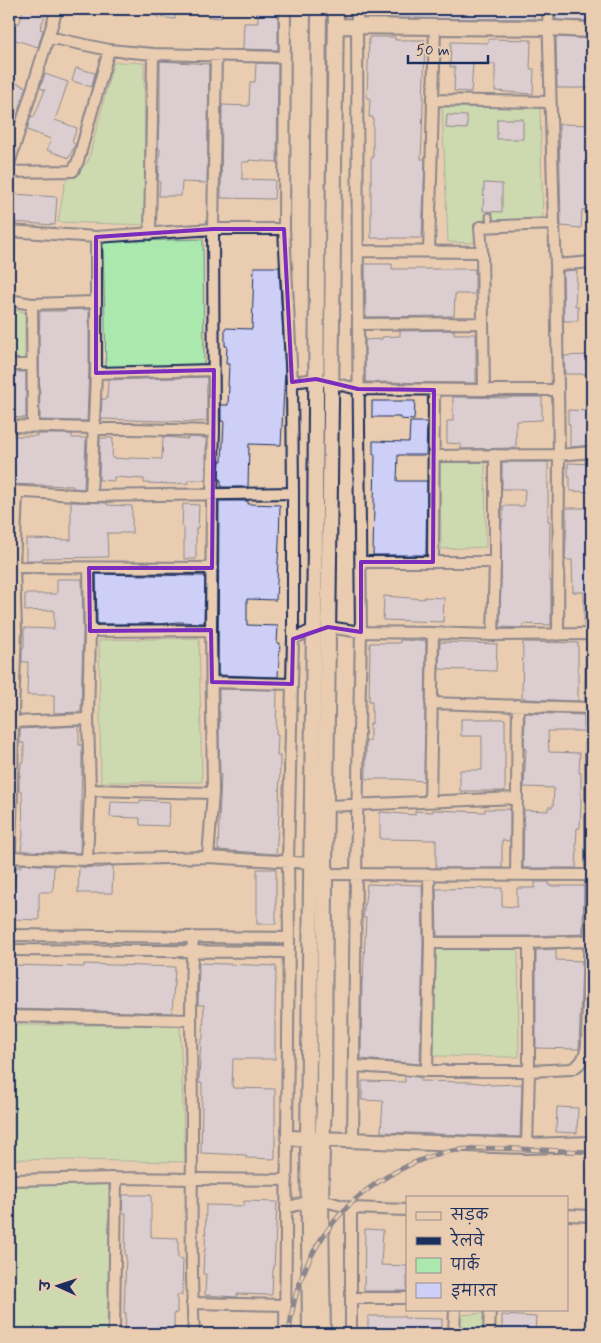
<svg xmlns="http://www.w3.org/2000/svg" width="601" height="1343" viewBox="0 0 601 1343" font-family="Mynerve,'Playpen Sans Deva',sans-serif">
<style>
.green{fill:#abe8ae;stroke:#638c86}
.building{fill:#cdcff7;stroke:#1b2f5e}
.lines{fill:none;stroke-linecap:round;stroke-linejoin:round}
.lane-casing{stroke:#1b2f5e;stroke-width:9}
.street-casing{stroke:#1b2f5e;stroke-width:14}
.secondary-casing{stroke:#1b2f5e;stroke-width:18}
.lane{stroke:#eacdb1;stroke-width:5}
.street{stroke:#eacdb1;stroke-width:10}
.secondary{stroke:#eacdb1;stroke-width:14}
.rail-casing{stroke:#1b2f5e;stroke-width:5}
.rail{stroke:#eacdb1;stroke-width:3;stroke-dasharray:9;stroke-linecap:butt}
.marked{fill:none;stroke:#7b2cbf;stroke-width:4;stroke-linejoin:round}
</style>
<rect width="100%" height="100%" fill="#eacdb1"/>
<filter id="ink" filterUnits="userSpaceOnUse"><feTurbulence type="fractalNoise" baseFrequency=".02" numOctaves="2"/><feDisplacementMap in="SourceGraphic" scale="10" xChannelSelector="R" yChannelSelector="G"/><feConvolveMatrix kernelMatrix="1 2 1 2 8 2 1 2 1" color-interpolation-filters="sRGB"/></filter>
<g filter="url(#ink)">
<path class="green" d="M117,62L144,63L145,225L58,222L65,182L88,162L113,64Z
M442,107L540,108L543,225L487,229L472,243L448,242Z
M203,239L204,364L106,368L103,242Z
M9,309L25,312V359H9Z
M440,461L485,462L486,547L441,549Z
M199,638L202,782H101L99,640Z
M436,948H518L519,1057L434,1056Z
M13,1025H180L185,1162L13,1159Z
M109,1181L108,1334H9V1186Z
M484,1313V1334H459L460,1315Z"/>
<path class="building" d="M24,9H47L40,29L43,30L38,47L9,38V20L19,24Z
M158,9H176L175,19L157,17Z
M208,9H222V18L208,17Z
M258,9H278V50L243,49L244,23H258Z
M376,9H534V19L376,18Z
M556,9H592V21L556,20Z
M369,37H395V40H425L422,137L421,159H425L422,238H371V158H373V117H369L370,98H367Z
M556,37L592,39V88H557Z
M489,39L531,40L530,69H534L533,94L495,91V64L473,63L471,92L454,91L455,67H450L451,42L488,43Z
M160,61L209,64L207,183L182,182L181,196H159L160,181H158L160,149H158L159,121H160Z
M256,63L278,64L277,162L249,160V162H242V179L275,180L274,199L221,198L222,105L249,106L250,82H255Z
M76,68L95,73L92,87L72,81Z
M45,74L68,82L55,120L77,128L72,142L75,144L69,158L47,150L51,139L27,130L31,116L34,117L45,90L40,88Z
M9,80L26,87L9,142Z
M447,115L467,116V129L446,128Z
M497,119H523V139H497Z
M559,124L592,125V192H590L589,210H582L581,228L561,226Z
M484,183L502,184V212L483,211Z
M13,194L57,197L55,225L11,222Z
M365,264H392V269H475V294H455L454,316L366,317Z
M254,267H279L285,371L281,445L249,444L248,487H221V480H219L220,461H222L224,423L223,421H221V405H228L229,386H228L229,364H226L227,346H225V328L252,329Z
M577,270L575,306H578V321H564L563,271Z
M89,309V365L87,421L40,420L39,340L40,311H65V310Z
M454,330V334H476V383L365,382V340L382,339V337L400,336V331Z
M588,355V374H565L564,356Z
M12,372H26V418L9,417V373Z
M207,377V421L194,422L102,419V421H101L102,399H107L108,380Z
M453,397L511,398V397H542V420L516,421V448L461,449V444L447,443V421H453Z
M372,401H415L414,420L400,419V417H372Z
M568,410L592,411V445L570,447V424H568Z
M410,422H427L426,455H398L397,481H427L426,555H373L375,454H373V441L409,442Z
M37,434H72V438H86L84,489L73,488V486L9,484V436H37Z
M163,437L188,439V437L206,438V480H188L189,483L172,484L144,483V479L114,477V481L99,480L100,438H113L112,458L129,459V458L162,459Z
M502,462H548V521H550L549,581H551V625L523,624V628L500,627L502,520H503V506H524L525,489H502Z
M568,463L592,464V492L570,491V477H568Z
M219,501H248V504L280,505L279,543L276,600L247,599V625L278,626L277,643H280L278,677L218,675Z
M71,502L107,503V505L132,506V533H107L108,557L42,558V560H26V539L71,540Z
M183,504L199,505L198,528H196V559H184V528L182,527Z
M566,508H589V534H592V626H584V592H573L572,560H565L567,519H566Z
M96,574L205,576L204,623L178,622L160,624H97Z
M57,579H82L83,631L81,712L54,713V695H27L28,662H22V648H24V628L54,629V610L25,611V594H57Z
M384,596L424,599V597L444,598L443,622L383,620Z
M400,640L426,641L424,781L397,779H366V741H370V723L372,724V701H369L370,643H400Z
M440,642L497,644L496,671L439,669Z
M523,642L578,643V701L525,699V698H522Z
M219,689L277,690L276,735H278L277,756H280L279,815L276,854L218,850L221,773H220L219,734L220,712H219Z
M525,713L584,715V731H548L549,752L580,753L579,773H581V807L580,828H577L576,848L577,849L576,868H523L524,810L548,811V807H553L554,788L524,787L526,749H524Z
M461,719H505V791H460V770H482V736H461Z
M79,726V745H82V761L80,853L21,851L23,834L22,791H19V777H20L21,762H24V743H20V729Z
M140,800L170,802L169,826L140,825V818L110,817L111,802L140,803Z
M485,809H510V841L502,840V868H436V840L380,839V812L415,815V811L433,812V810L485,812Z
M21,864L54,866L53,892H39V920L13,919L16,867H21Z
M113,866L112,893H78L79,867L98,868Z
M257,869H276V924H257Z
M535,882H549V886H584L583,934L529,936H437L436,889L502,888V906L517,907V888H535Z
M367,884L394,885V884L422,885L423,943L420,1064L361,1059L362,979H363L366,918H363Z
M556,949V960L582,961L579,1049L536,1048V950Z
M199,963L276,966L275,1014V1059H233L232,1086H233V1088L275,1089V1159L246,1158V1155L201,1153L202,1102V1083H199L200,1058L201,1039H203L204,1005H198Z
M84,964L175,967L172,1013L11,1009L12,965L84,967Z
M405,1076L420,1077V1081L469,1082L490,1084V1085L522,1084L520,1137L381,1132L383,1101L362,1100V1081L405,1082Z
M557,1107L578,1108L577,1133L556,1132Z
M123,1195H151V1237L178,1238V1258L183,1259L182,1295H177V1313H174V1334L125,1333L126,1313H124L126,1255H125L126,1213H122Z
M244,1201L277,1202L274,1269H273L272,1295L237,1294V1297L205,1295L206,1274H203L204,1251H205L206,1205L244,1206Z
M365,1229L383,1230L381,1265L407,1266V1291H364Z
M502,1315L536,1317L535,1334H502Z
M368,1316H404V1318L442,1319V1334H368Z"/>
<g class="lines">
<defs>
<path id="lane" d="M489,216L490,226"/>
<path id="street" d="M285,9L284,229L292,382L293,493V639L288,862L289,938L285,1334
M548,9L554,224L556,265L559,455L558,635
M48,37L109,50L153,54L284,57
M432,100L550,102
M9,164L57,9
M9,172L73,171L78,161L109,50
M9,231L96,237L213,229H284
M150,234L153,54
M358,251L482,252
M429,252L435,26
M556,265L592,262
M9,300L32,304L95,302
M32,304L33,427
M358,324L483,323
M9,365H32
M96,373L214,370
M292,382L316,379L358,389L484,390H558
M484,390L482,252L480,227L554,224
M9,426L214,431
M434,456L559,455L592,452
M9,491L91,496L293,493
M91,496L96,373V237
M361,562H495
M433,562L434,390
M9,567L212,568
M328,627L361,632L433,633L493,635L592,634
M90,631L211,630
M493,635L495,562V455
M293,639L314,629
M212,682L292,684
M431,703L591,708
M13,722L88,719
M90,790L213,793
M430,802L433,633
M327,806L517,798
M10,857L87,860L208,857L311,863
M208,857L213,793L211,630L212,493L214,431L213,229L216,54
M87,860L90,790L88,719L90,631L89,568
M320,874L591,875
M516,874L518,705
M9,876L12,792L13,713L16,630L14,567L17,492
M9,935L289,938
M193,937C189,1000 192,1063 192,1126C192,1195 190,1265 194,1334
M430,943H529L590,941
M9,950L289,952
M9,1016L191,1020
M355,1066L427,1071H529L571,1069C582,1065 586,1055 587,1044L591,875V708L592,651
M427,1071L430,943L429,874
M353,1141L356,874L361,632L358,324L357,9
M527,1146L529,1071V943
M9,1180L116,1178L287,1180
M286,1208L310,1201L321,1200L351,1208L407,1210
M351,1208V1334
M567,1215L592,1216
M351,1298H407
M192,1303L286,1305
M114,1334L116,1178
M454,1334L455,1309
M489,1334L490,1309"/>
<path id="secondary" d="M336,26L548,28L592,30
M288,1138L527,1146L592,1144
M310,1334L308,1138L315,540L319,9
M323,1334C322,1259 319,1183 324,1108L325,874L336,9"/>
</defs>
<use href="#lane" class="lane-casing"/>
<use href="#street" class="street-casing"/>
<use href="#secondary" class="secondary-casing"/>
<use href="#lane" class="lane"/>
<use href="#street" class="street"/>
<use href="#secondary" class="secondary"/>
<defs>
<path id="rail" d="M289,1334C295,1262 336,1201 401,1169C419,1160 439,1152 459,1150C479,1147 500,1148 520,1149C544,1150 568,1151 592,1152"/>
</defs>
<use href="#rail" class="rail-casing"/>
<use href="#rail" class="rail"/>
</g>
</g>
<path d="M0 0H601V1343H0ZM213,229H284L292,382L316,379L358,389L434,390L433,562H361V632L328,627L293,639L292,684L212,682L211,630L90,631L89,568H212L214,370L96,373V237Z" fill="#eacdb1" fill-opacity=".55" fill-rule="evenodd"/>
<path class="marked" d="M213,229H284L292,382L316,379L358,389L434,390L433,562H361V632L328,627L293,639L292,684L212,682L211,630L90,631L89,568H212L214,370L96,373V237Z"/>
<rect width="601" height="1343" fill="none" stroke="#eacdb1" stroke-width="30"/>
<rect x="15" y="15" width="571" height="1313" fill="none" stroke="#1b2f5e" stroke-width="2" filter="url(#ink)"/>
<rect x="406" y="1196" width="162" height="115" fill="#eacdb1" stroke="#978e90"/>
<rect x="416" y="1212" width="25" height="8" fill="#eacdb1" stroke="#978e90"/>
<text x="451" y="1220" font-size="15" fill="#1b2f5e">सड़क</text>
<rect x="416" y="1237" width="25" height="8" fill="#1b2f5e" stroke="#978e90"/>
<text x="451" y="1246" font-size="15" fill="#1b2f5e">रेलवे</text>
<rect x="416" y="1258" width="25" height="15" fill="#abe8ae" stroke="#978e90"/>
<text x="451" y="1270" font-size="15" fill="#1b2f5e">पार्क</text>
<rect x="416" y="1283" width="25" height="15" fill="#cdcff7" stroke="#978e90"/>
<text x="451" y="1296" font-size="15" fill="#1b2f5e">इमारत</text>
<g transform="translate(58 1286) rotate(273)" stroke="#eacdb1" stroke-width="4" paint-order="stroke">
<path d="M0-4L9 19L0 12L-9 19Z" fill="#1b2f5e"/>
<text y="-8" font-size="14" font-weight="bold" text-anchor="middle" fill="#1b2f5e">उ</text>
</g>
<path d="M408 55v8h80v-8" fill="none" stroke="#1b2f5e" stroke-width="2.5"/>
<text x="416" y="55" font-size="15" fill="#1b2f5e" stroke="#eacdb1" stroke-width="4" paint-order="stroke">50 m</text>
</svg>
